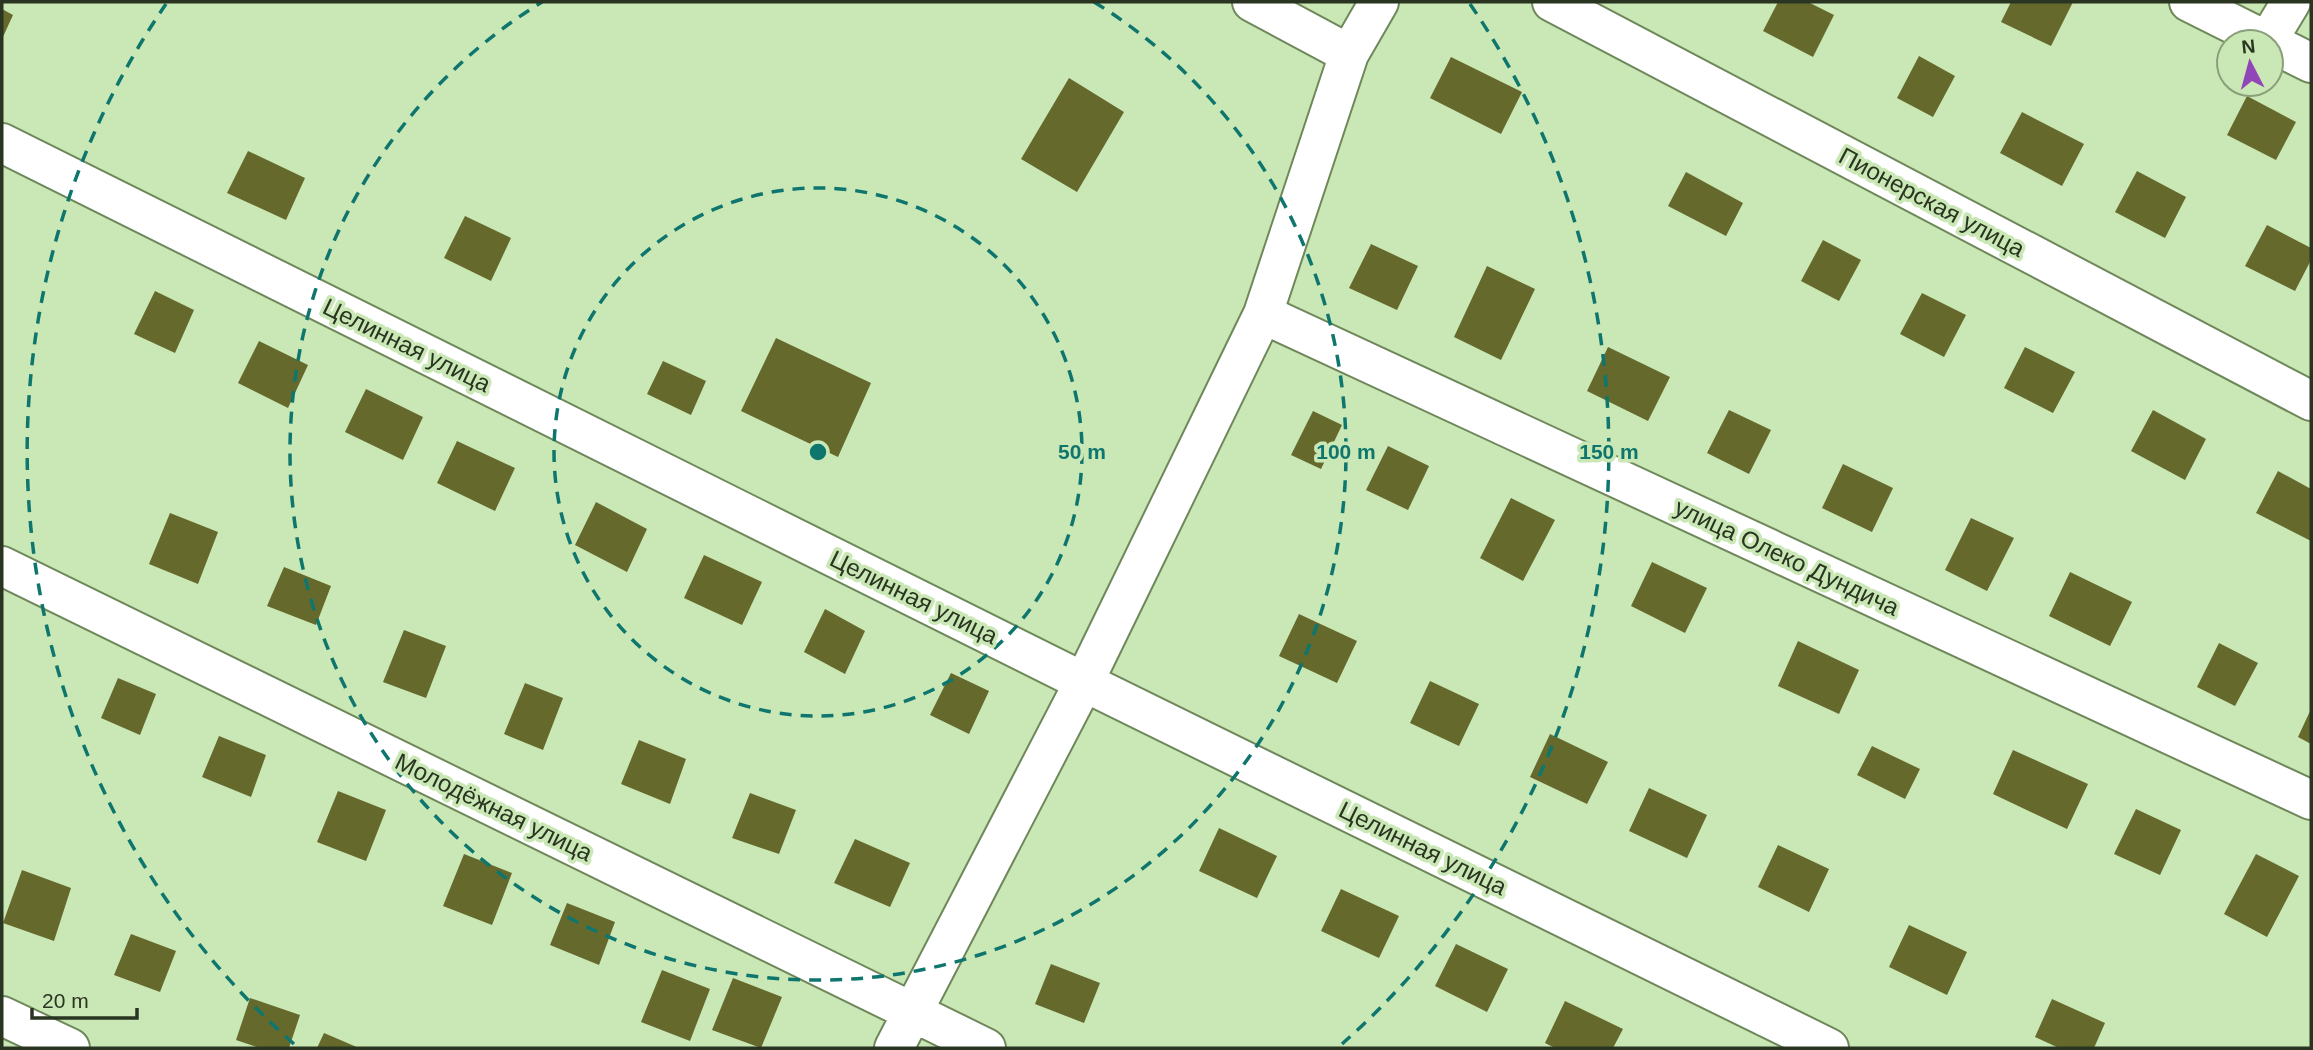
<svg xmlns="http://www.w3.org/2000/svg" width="2313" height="1050" viewBox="0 0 2313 1050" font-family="Helvetica,sans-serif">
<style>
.building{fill:#65692c}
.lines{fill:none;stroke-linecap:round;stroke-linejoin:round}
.minor-casing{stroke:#6e875b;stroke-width:42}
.minor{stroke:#fff;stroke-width:38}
.ring{fill:none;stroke:#0f766e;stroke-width:3.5;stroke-dasharray:12 9}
.labels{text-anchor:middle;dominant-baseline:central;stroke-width:7;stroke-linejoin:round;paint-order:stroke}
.street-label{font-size:24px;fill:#293421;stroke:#cae7b6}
.centre{fill:#0f766e;stroke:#cae7b6;stroke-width:3.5}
.ring-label{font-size:21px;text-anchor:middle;font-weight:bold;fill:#0f766e;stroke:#cae7b6;stroke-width:7;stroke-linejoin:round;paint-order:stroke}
</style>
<rect width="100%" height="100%" fill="#cae7b6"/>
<path class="building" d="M1778,2H1808L1834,15L1813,57L1763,31Z
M2011,2H2073L2051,46L2001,22Z
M2,9L13,15L2,39Z
M1919,56L1955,76L1933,117L1897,98Z
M1451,57L1522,92L1501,134L1430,98Z
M1069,78L1124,112L1077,192L1021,159Z
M2247,96L2296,122L2276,160L2227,135Z
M2022,112L2084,144L2062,186L2000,153Z
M248,151L305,178L286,220L227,193Z
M2137,171L2186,197L2165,238L2115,212Z
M1686,172L1743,203L1726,236L1668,206Z
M465,216L511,238L491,281L444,258Z
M2267,225L2311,248V260L2295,291L2245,266Z
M1823,240L1861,260L1839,301L1801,281Z
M1371,244L1418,266L1397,310L1349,288Z
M1487,266L1535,289L1501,360L1454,337Z
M155,291L194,310L175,353L134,334Z
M1922,293L1966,315L1944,357L1900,334Z
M776,338L871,383L838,457L741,411Z
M259,341L308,365L288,408L238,383Z
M1608,347L1670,377L1648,421L1587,391Z
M2025,347L2075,372L2053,413L2004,388Z
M663,361L706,381L691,415L647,394Z
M366,389L423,417L403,460L345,432Z
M1729,410L1771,430L1749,474L1707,453Z
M2153,410L2206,439L2185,480L2131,451Z
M1313,411L1342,425L1321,469L1291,455Z
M457,441L515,468L495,511L437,483Z
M1388,446L1429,466L1408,510L1366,490Z
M1843,464L1893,488L1872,532L1822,508Z
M2278,471L2311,489V541L2256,513Z
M1511,498L1555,520L1523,581L1480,558Z
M596,502L647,529L627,572L575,545Z
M170,513L218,532L198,584L149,564Z
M1971,518L2014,538L1987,591L1945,570Z
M704,555L762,582L742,625L684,598Z
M1652,562L1707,588L1685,633L1631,606Z
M284,567L331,586L316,625L267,606Z
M2070,572L2132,602L2110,646L2049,616Z
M825,609L865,631L845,674L804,652Z
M1299,614L1357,641L1337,683L1279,656Z
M404,630L446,646L426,698L383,682Z
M1798,641L1859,670L1839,714L1778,686Z
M2219,643L2258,663L2235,706L2197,687Z
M951,673L989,691L969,734L930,715Z
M118,678L156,694L140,735L101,718Z
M1430,681L1479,704L1459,746L1410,723Z
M525,683L563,698L543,750L504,734Z
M2311,709V744L2298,737Z
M1550,734L1608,762L1587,804L1530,777Z
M219,736L266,755L251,797L202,777Z
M639,740L686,759L670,804L621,784Z
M1872,746L1920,769L1905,799L1857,775Z
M2013,750L2088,784L2067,829L1993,794Z
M1649,788L1707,815L1687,858L1629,831Z
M338,791L386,810L366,861L317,842Z
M750,793L796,810L779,854L732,838Z
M2136,809L2181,830L2160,875L2114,854Z
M1219,828L1277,856L1257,898L1199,871Z
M855,839L910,863L890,907L834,883Z
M1778,845L1829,869L1809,912L1758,887Z
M464,854L512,873L492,925L443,906Z
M2256,854L2299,876L2267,937L2224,914Z
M22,870L71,888L54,941L3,923Z
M1341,889L1399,916L1379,958L1321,931Z
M567,903L615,922L599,965L550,945Z
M1909,925L1967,952L1947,995L1889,967Z
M131,934L176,951L160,992L114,975Z
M1456,944L1508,969L1487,1012L1435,986Z
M1051,964L1100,983L1084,1023L1035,1004Z
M662,970L710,989L690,1041L641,1022Z
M733,978L782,997L761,1048L712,1030Z
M250,998L300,1015L289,1048H260L236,1040Z
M2052,999L2105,1023L2094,1048H2059L2035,1037Z
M1565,1001L1623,1029L1613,1048H1555L1545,1043Z
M324,1033L359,1048H317Z"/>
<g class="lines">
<defs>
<path id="minor" d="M1252,2L1349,54
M1552,2L2311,401
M2189,2L2311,63
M2268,40L2291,2
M2,143L1084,682L1829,1048
M1263,314L2311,800
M2,566L986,1048
M2,1016L70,1048
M894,1048L1084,682L1263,314L1349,54L1379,2"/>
</defs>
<use href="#minor" class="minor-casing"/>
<use href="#minor" class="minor"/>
</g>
<g class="ring">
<circle cx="818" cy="452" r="264"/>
<path d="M1094 2A528 528 0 1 1 542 2"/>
<path d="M294 1044A791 791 0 0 1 166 4M1470 4A791 791 0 0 1 1342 1044"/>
</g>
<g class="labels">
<g class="street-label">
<text transform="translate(1932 202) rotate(28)">Пионерская улица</text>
<text transform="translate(407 345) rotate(26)">Целинная улица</text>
<text transform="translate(1787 557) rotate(25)">улица Олеко Дундича</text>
<text transform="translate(914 597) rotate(26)">Целинная улица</text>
<text transform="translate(494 807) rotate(26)">Молодёжная улица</text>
<text transform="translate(1423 848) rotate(26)">Целинная улица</text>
</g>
</g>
<circle cx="818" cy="452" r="10" class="centre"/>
<g class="ring-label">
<text x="1082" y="459">50 m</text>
<text x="1346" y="459">100 m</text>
<text x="1609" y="459">150 m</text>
</g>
<rect width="2313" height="1050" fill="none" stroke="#293421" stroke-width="7"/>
<g transform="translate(2250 63) rotate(354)"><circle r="33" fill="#cae7b6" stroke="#8a9f7a" stroke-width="2"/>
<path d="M0-5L12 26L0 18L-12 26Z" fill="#9146b7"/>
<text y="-10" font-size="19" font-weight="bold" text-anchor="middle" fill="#293421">N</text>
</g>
<path d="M32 1008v10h105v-10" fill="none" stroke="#293421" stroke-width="3.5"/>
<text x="42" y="1008" font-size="21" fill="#293421" stroke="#cae7b6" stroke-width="5" paint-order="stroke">20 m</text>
</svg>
